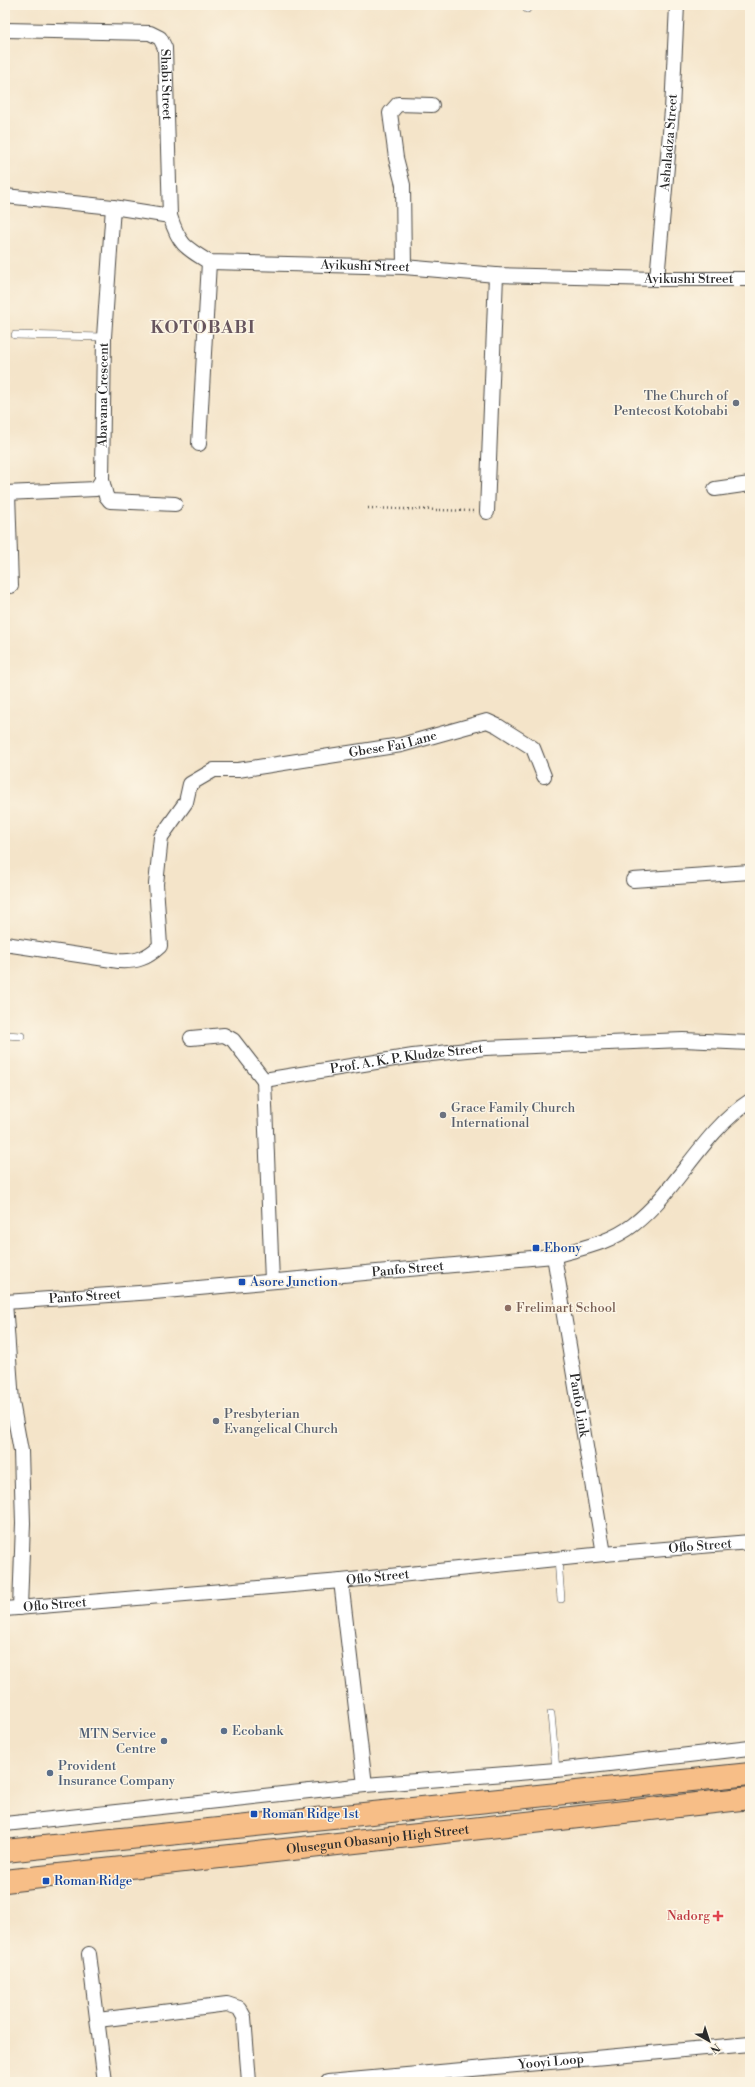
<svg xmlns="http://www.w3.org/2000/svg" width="755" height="2087" viewBox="0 0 755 2087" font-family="'Libre Bodoni',serif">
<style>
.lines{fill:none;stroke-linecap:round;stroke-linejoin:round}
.service-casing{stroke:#494743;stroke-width:8}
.minor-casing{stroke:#494743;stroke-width:16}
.primary-casing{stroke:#494743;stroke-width:24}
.path{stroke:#494743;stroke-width:2.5;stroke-dasharray:1 3;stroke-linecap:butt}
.service{stroke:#fff;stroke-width:7}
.minor{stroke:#fff;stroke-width:14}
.primary{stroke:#f7be87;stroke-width:22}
.worship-dot{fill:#6b7280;stroke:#fcf5e5;stroke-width:1.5}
.transit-dot{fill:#1a4fb4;stroke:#fcf5e5;stroke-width:1.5}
.education-dot{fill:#8d6e63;stroke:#fcf5e5;stroke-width:1.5}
.service-dot{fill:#5c6f8a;stroke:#fcf5e5;stroke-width:1.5}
.health-dot{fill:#e0444e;stroke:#fcf5e5;stroke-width:1.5}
.labels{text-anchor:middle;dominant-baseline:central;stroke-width:3;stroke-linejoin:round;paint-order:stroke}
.street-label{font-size:13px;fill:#2b2b2b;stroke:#fcf5e5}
.worship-label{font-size:13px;fill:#5b616d;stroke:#fcf5e5;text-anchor:start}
.transit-label{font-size:13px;fill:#164399;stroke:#fcf5e5;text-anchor:start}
.education-label{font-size:13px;fill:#785e54;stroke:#fcf5e5;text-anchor:start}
.service-label{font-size:13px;fill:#4e5e75;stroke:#fcf5e5;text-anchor:start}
.health-label{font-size:13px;fill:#be3a42;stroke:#fcf5e5;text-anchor:end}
.district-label{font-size:17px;font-weight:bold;letter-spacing:1px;fill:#67555e;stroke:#fcf5e5}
</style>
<rect width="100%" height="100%" fill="#fcf5e5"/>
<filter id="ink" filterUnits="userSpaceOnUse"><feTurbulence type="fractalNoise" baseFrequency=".025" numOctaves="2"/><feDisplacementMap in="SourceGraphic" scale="8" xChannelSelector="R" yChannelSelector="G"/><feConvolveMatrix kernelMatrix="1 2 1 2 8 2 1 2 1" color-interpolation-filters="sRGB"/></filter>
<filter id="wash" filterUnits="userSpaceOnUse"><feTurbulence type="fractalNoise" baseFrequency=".012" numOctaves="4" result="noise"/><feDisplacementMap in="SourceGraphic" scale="16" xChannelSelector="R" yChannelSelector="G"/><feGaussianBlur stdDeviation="0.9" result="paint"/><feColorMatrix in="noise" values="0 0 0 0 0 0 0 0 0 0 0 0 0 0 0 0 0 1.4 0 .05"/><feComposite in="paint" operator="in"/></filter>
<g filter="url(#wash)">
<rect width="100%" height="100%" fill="#f4e4c9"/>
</g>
<g filter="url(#ink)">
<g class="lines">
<defs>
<path id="service" d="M527,9L528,5
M15,335L104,337
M5,1035L21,1036
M558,1559L561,1599
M551,1714L556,1770"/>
<g id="minor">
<path id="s1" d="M5,30L150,33L160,38L165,48L170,216"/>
<path id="s2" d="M5,196L113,207L170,216C179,244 184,247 209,262L404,267L496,275L657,279H750"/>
<path d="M404,267L403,185L396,158L390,113L398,104L432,105"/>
<path id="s3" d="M657,279L672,110L677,5"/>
<path d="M199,444L209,262"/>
<path d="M102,480L106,496L110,501L175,504"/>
<path d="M715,489L750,484"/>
<path id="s4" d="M5,493L96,489L102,480L104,337L113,207"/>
<path d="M8,493L11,586"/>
<path d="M487,512L496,275"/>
<path d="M633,880L750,872"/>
<path id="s5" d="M5,944L119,961C137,962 147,958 160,946L156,884L161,837L186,802L190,784L214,770H238L401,745L487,721L498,726L533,748L544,776"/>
<path d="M191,1038L224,1035L233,1040L264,1080"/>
<path id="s6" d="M264,1080L413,1056L485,1048L683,1040L750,1043"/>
<path d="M264,1080L272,1281"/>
<path id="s7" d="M554,1256L604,1554"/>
<path id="s8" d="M5,1302L154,1292L554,1256C581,1248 610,1243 633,1225C678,1190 702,1132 750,1101"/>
<path d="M5,1302L12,1402L21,1451L23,1523L20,1608"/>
<path d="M341,1581L365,1785"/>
<path id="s9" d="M5,1609L341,1581L604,1554L750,1542"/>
<path d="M5,1824L365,1785L556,1770L750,1748"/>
<path d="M89,1954L105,2082"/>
<path d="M98,2020L227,2004L239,2008L244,2017L249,2082"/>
<path id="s10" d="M328,2082L750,2044"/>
</g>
<g id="primary">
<path d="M5,1851L750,1774"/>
<path id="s11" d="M5,1881L750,1798"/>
</g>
</defs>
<use href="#service" class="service-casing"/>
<use href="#minor" class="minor-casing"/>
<use href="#primary" class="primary-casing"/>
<path class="path" d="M368,508L473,511"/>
<use href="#service" class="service"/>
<use href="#minor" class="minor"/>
<use href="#primary" class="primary"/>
</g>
</g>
<g class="worship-dot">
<circle cx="736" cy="403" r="4"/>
<circle cx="443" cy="1115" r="4"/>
<circle cx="216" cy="1421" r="4"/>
</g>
<g class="transit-dot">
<rect x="532" y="1244" width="8" height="8" rx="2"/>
<rect x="238" y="1278" width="8" height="8" rx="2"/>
<rect x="250" y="1810" width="8" height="8" rx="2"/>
<rect x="42" y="1877" width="8" height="8" rx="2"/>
</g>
<circle class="education-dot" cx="508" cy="1308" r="4"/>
<g class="service-dot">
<circle cx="224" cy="1731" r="4"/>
<circle cx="164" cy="1741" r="4"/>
<circle cx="50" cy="1773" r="4"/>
</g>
<path class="health-dot" d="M716 1910h4v4h4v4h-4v4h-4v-4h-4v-4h4z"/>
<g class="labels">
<g class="street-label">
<text stroke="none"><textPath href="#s1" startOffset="204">Shabi Street</textPath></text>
<text stroke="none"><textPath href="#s3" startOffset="137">Ashaladza Street</textPath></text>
<text stroke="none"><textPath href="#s2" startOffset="385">Ayikushi Street</textPath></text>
<text stroke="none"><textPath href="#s2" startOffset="709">Ayikushi Street</textPath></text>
<text stroke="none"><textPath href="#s4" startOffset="187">Abavana Crescent</textPath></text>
<text stroke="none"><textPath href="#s5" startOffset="540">Gbese Fai Lane</textPath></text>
<text stroke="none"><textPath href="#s6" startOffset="144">Prof. A. K. P. Kludze Street</textPath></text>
<text stroke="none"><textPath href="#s8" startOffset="404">Panfo Street</textPath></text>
<text stroke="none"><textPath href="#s8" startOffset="80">Panfo Street</textPath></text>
<text stroke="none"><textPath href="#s7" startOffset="151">Panfo Link</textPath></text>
<text stroke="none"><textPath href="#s9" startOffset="698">Oflo Street</textPath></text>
<text stroke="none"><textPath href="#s9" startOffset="374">Oflo Street</textPath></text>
<text stroke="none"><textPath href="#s9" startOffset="50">Oflo Street</textPath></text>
<text stroke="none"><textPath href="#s11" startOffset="375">Olusegun Obasanjo High Street</textPath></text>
<text stroke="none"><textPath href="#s10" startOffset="224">Yooyi Loop</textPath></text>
</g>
<g class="worship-label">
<text x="728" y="396" text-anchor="end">The Church of<tspan x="728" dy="15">Pentecost Kotobabi</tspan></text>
<text x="451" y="1108">Grace Family Church<tspan x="451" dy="15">International</tspan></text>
<text x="224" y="1414">Presbyterian<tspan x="224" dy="15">Evangelical Church</tspan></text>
</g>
<g class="transit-label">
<text x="544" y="1248">Ebony</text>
<text x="250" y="1282">Asore Junction</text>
<text x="262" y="1814">Roman Ridge 1st</text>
<text x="54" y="1881">Roman Ridge</text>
</g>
<g class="education-label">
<text x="516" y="1308">Frelimart School</text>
</g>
<g class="service-label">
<text x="232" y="1731">Ecobank</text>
<text x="156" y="1734" text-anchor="end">MTN Service<tspan x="156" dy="15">Centre</tspan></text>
<text x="58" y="1766">Provident<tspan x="58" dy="15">Insurance Company</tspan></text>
</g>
<g class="health-label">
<text x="710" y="1916">Nadorg</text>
</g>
<g class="district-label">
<text x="203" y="328">KOTOBABI</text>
</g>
</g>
<rect width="755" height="2087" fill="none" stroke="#fcf5e5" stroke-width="20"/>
<g transform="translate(709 2041) rotate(141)" stroke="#fcf5e5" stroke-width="3" paint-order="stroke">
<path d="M0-3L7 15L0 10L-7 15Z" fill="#2b2b2b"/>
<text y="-6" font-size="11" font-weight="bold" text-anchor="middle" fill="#2b2b2b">N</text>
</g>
</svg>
